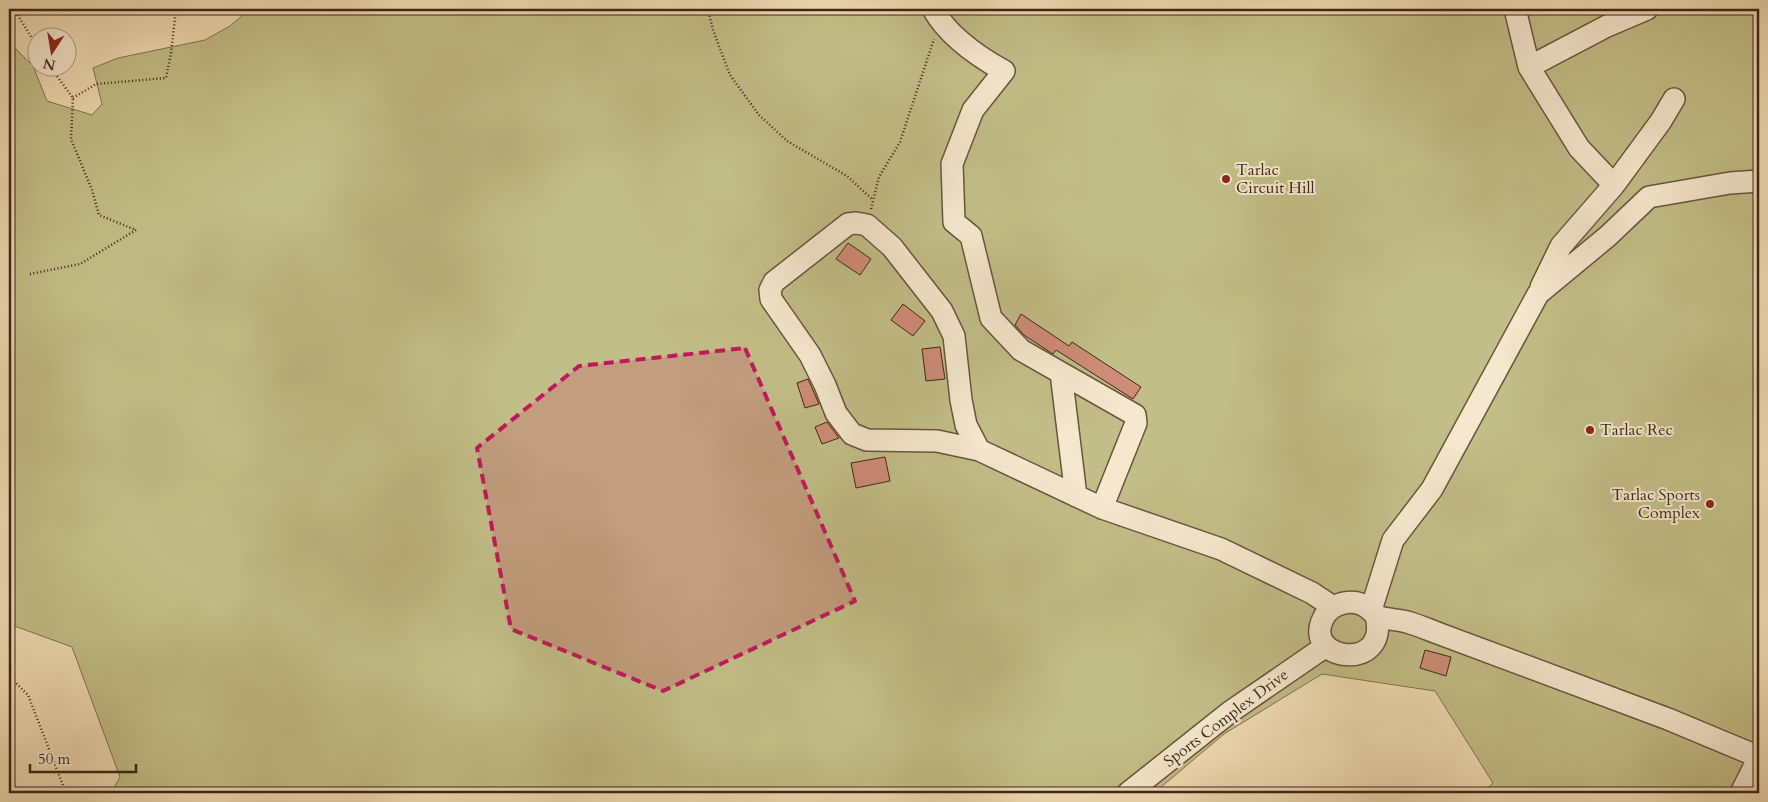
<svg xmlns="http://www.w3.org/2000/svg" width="1768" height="802" viewBox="0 0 1768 802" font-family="Cardo,serif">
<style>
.green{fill:#c2be87;stroke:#80724e}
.building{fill:#cf8c78;stroke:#3f2716}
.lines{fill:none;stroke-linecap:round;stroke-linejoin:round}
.minor-casing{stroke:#6b543d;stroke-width:24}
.path{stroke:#3f2716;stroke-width:2.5;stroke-dasharray:1 2.5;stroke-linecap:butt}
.minor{stroke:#f5e8ce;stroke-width:21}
.marked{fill:#c2185b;fill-opacity:0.2;stroke:#c2185b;stroke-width:4;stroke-dasharray:10 6;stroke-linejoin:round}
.poi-dot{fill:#8f2418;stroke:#f5e8ce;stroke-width:2}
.labels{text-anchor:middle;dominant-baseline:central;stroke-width:4;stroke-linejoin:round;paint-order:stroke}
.poi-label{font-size:16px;fill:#3f2716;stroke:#f5e8ce;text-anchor:start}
.street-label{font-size:16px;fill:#3f2716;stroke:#f5e8ce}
</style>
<rect width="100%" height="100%" fill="#f0dcb3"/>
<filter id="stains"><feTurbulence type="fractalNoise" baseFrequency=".004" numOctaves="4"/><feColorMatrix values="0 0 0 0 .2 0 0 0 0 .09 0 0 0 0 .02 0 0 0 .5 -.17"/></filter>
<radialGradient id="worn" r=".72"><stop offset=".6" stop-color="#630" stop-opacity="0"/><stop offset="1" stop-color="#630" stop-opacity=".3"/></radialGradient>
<path class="green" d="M250,9H1759V793H1482L1493,783L1435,691L1322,674L1224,734L1154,793H111L120,777L72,647L9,624V42L33,66L47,101L92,115L102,104L93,68L118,58L205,40L230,26Z"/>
<path class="building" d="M848,243L871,259L860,275L836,259Z
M903,304L925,321L913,336L891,320Z
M1021,314L1069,346L1072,342L1141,387L1133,399L1056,350L1053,354L1024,335L1015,325Z
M940,347L945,379L926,381L922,349Z
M808,379L819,404L805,408L797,383Z
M827,422L839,438L822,444L815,427Z
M885,457L890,481L856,488L851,463Z
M1425,650L1451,657L1446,676L1420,668Z"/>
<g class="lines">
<defs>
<path id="minor" d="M933,9C948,36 977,56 1004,71L973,110L952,164L954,222L971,236L991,318L1021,350L1135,415L1136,423L1102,508
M1515,9L1529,67L1579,148L1614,185
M1529,67L1607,26L1647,9
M1541,287L1561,246L1614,185L1661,121L1674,99
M1061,373L1076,496
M979,450L966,425L961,400L954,336L942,311L892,247L867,225L856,223L848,224L774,282L770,290L771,299L810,355L825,385L836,413L852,434L867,440L937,441L979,450L1102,508L1221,549L1312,593L1333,607
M1371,610L1393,540L1432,489L1538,294L1608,236L1649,197L1730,183L1759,181
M1376,616C1390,673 1302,661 1323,619C1327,610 1335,605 1344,603C1353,601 1362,603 1369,609C1372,611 1374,615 1377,616C1386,620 1398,619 1407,622C1418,625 1429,630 1440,634L1668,719L1759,757
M1128,793L1230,712L1326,646
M1741,793L1759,757"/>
</defs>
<use href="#minor" class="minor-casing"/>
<path class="path" d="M14,9L38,48
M708,9L713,30L730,75L759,115L787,141L847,176L873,200
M73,98L96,84L166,78L171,53L176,9
M871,209L879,177L900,142L934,39
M30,274L80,264L136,230L99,215L92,190L71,139L73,98L51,68
M9,676L28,695L66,793"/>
<use href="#minor" class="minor"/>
</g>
<path class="marked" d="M745,348L855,601L663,691L511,629L477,448L579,366Z"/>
<g class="poi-dot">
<circle cx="1226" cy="179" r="5"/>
<circle cx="1590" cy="430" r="5"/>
<circle cx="1710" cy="504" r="5"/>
</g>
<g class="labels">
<g class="poi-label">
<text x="1236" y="170">Tarlac<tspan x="1236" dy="18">Circuit Hill</tspan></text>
<text x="1600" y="430">Tarlac Rec</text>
<text x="1700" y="495" text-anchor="end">Tarlac Sports<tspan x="1700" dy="18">Complex</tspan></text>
</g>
<g class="street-label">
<text transform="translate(1226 718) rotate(-37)">Sports Complex Drive</text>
</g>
</g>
<rect width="1768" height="802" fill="none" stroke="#f0dcb3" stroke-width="30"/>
<rect x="10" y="10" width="1748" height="782" fill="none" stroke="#3f2716" stroke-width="2.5"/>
<rect x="15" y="15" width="1738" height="772" fill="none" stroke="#3f2716"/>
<g transform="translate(52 52) rotate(192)"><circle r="24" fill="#f5e8ce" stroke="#ac9b84"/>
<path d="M0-4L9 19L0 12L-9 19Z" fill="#8f2418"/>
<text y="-8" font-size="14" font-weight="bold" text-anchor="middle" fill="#3f2716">N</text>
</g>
<path d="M30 764v8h106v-8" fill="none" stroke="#3f2716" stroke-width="2.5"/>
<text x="38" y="764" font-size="15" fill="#3f2716" stroke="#f5e8ce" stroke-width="4" paint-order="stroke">50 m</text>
<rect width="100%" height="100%" filter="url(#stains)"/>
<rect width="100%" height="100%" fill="url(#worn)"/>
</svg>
